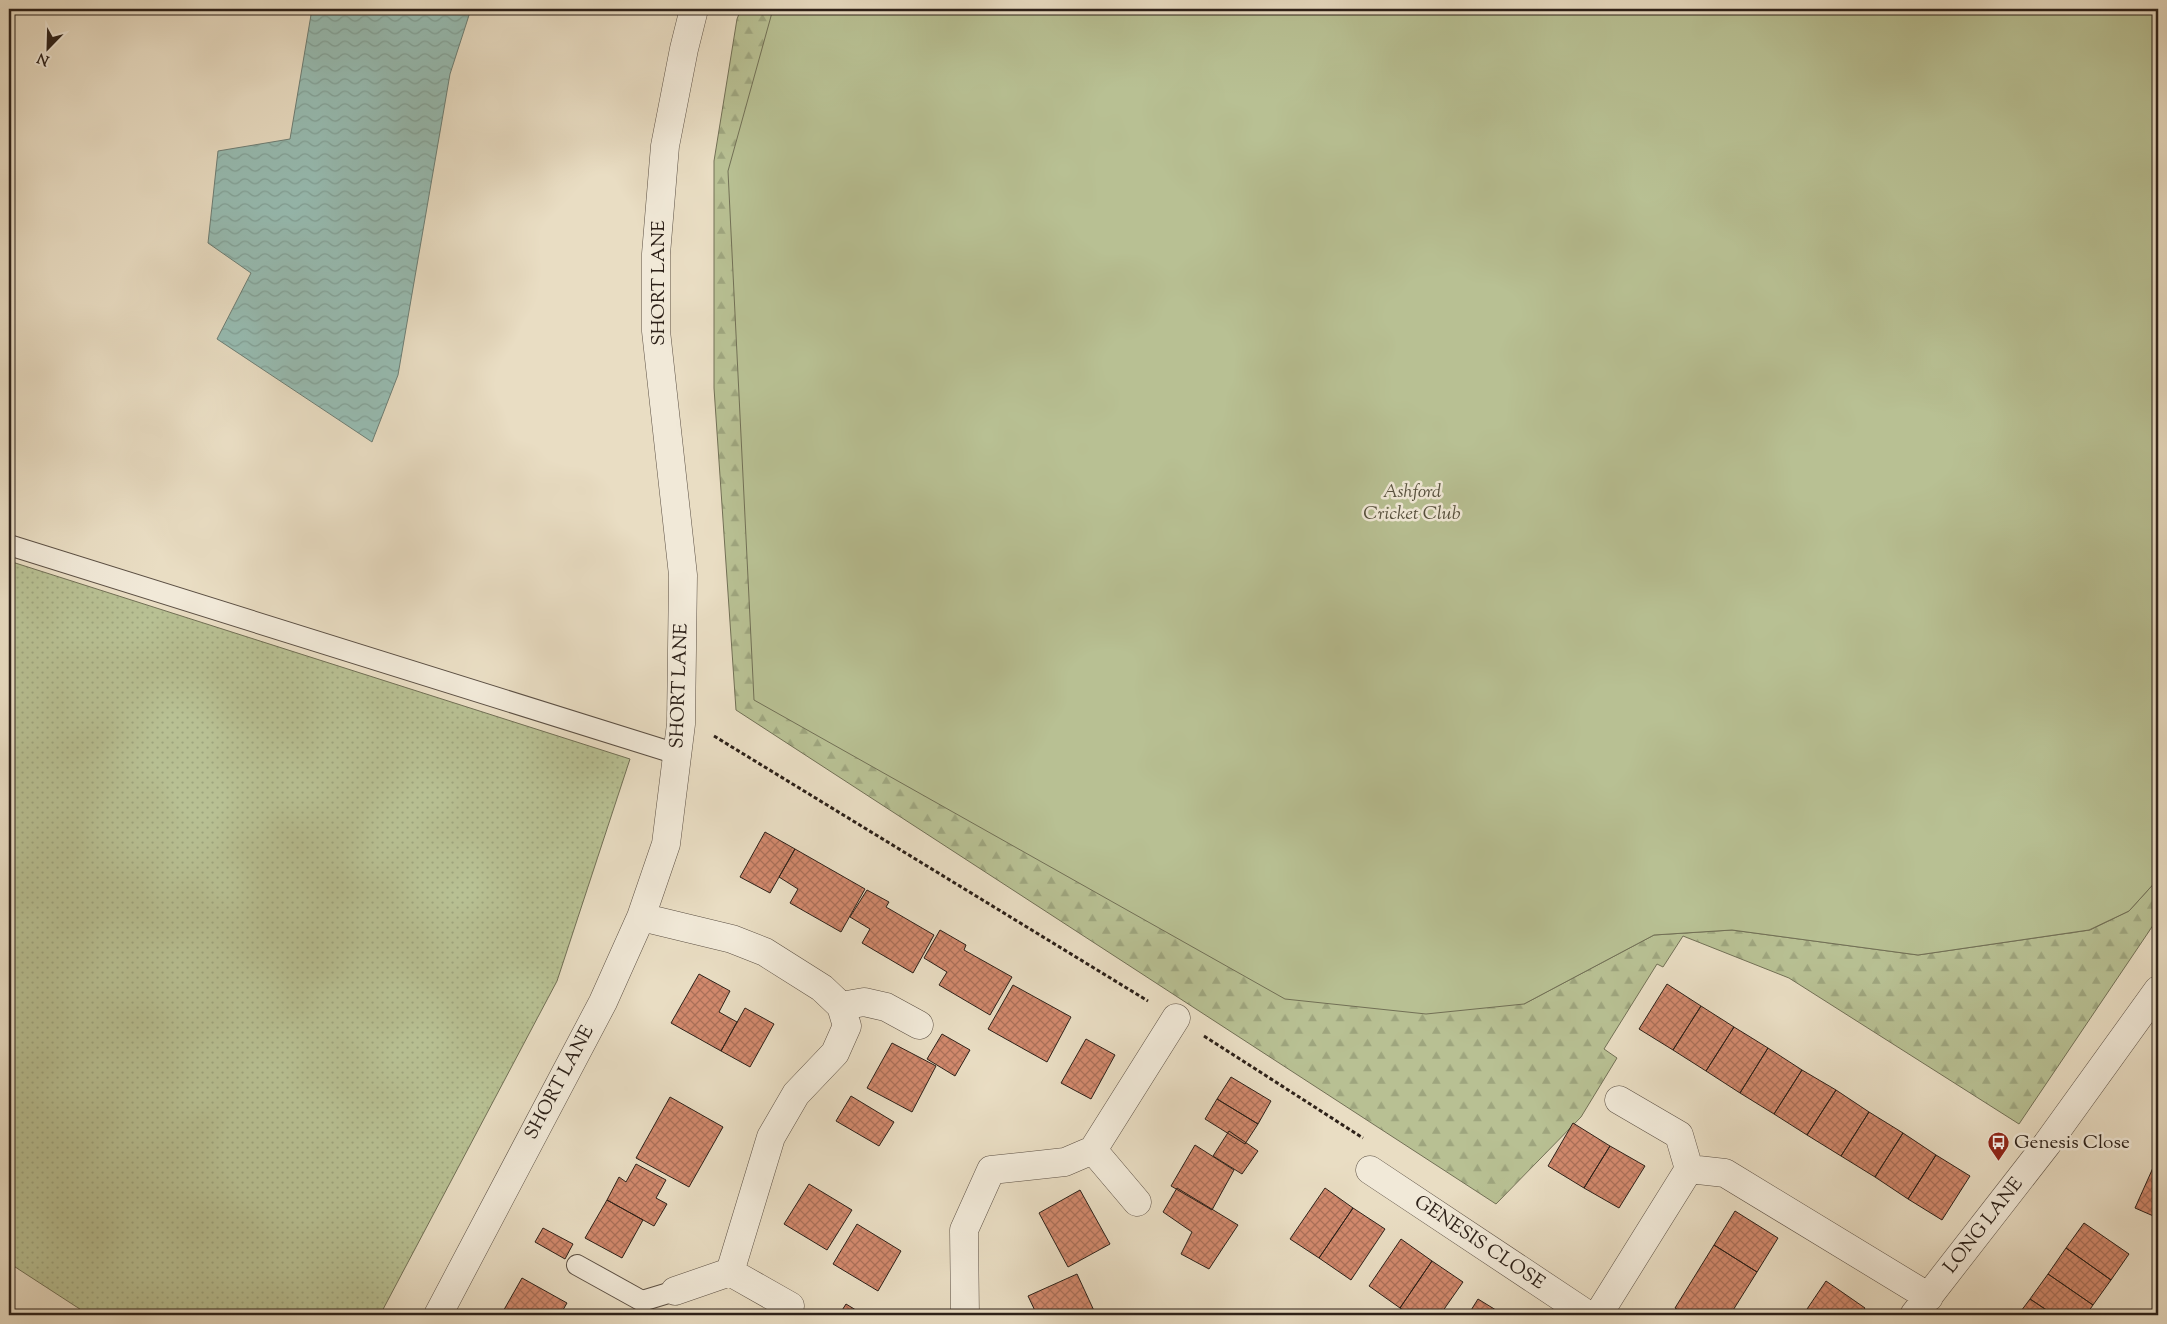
<svg xmlns="http://www.w3.org/2000/svg" width="2167" height="1324" viewBox="0 0 2167 1324" font-family="'Sorts Mill Goudy',serif">
<style>
.grass{fill:url(#grass-dots);stroke:#727056}
.forest{fill:url(#forest-firs);stroke:#727056}
.park{fill:#b8c093;stroke:#727056}
.water{fill:url(#water-waves);stroke:#6d7e75}
.building{fill:url(#building-cross-hatch);stroke:#2d2119}
.lines{fill:none;stroke-linecap:round;stroke-linejoin:round}
.service-casing{stroke:#5c5044;stroke-width:22}
.minor-casing{stroke:#5c5044;stroke-width:29}
.path{stroke:#2d2119;stroke-width:3;stroke-dasharray:4 2.5;stroke-linecap:butt}
.service{stroke:#f1e9d8;stroke-width:20}
.minor{stroke:#f1e9d8;stroke-width:28}
.labels{text-anchor:middle;dominant-baseline:central;stroke-width:5;stroke-linejoin:round;paint-order:stroke}
.street-label{font-size:19px;fill:#2d2119;stroke:#f1e9d8}
.park-label{font-size:19px;font-style:italic;fill:#57513e;stroke:#f1e9d8}
.poi-label{font-size:19px;fill:#2d2119;stroke:#f1e9d8;text-anchor:start}
</style>
<defs>
<pattern id="grass-dots" width="8" height="8" patternUnits="userSpaceOnUse" patternTransform="scale(1.25)"><rect width="8" height="8" fill="#b8c093"/><path d="M2 2h.1M6 6h.1" fill="none" stroke="#9ea57e" stroke-width="1.8" stroke-linecap="round"/></pattern>
<pattern id="forest-firs" width="22" height="20" patternUnits="userSpaceOnUse" patternTransform="scale(1.25)"><rect width="22" height="20" fill="#b8c093"/><path d="M5 1l3.5 6h-7zM16 11l3.5 6h-7z" fill="#9ea57e"/></pattern>
<pattern id="water-waves" width="16" height="10" patternUnits="userSpaceOnUse" patternTransform="scale(1.25)"><rect width="16" height="10" fill="#97bcb2"/><path d="M0 5q4-4 8 0t8 0" fill="none" stroke="#82a198"/></pattern>
<pattern id="building-cross-hatch" width="8" height="8" patternUnits="userSpaceOnUse" patternTransform="scale(1.25)"><rect width="8" height="8" fill="#d2896d"/><path d="M0 0l8 8M0 8l8-8" fill="none" stroke="#ab7059"/></pattern>
</defs>
<rect width="100%" height="100%" fill="#e9ddc3"/>
<filter id="stains"><feTurbulence type="fractalNoise" baseFrequency=".004" numOctaves="4"/><feColorMatrix values="0 0 0 0 .2 0 0 0 0 .09 0 0 0 0 .02 0 0 0 .5 -.17"/></filter>
<radialGradient id="worn" r=".72"><stop offset=".6" stop-color="#630" stop-opacity="0"/><stop offset="1" stop-color="#630" stop-opacity=".3"/></radialGradient>
<path class="grass" d="M9,561L630,759L557,981L380,1315H89L9,1263Z"/>
<path class="forest" d="M741,9H865L1524,1004L1654,935L1732,930L1918,955L2090,930L2129,911L2158,879V918L2019,1124L1789,978L1683,936L1663,967L1657,964L1604,1049L1617,1058L1581,1117L1496,1204L736,710L714,388V161L737,19Z"/>
<path class="park" d="M773,9H2158V879L2129,911L2089,930L1918,955L1732,930L1654,935L1524,1004L1426,1014L1285,999L754,700L728,171Z"/>
<path class="water" d="M312,9H471L450,74L398,375L372,442L217,339L251,273L208,243L218,151L290,139Z"/>
<path class="building" d="M765,832L795,849L770,893L740,877Z
M795,849L865,889L841,932L790,903L798,889L779,877Z
M867,890L889,902L886,907L934,935L913,973L862,943L870,929L850,917Z
M940,930L966,945L964,950L1012,977L990,1015L939,985L947,972L924,958Z
M699,974L730,991L719,1012L737,1022L721,1051L671,1023Z
M1667,984L1701,1006L1673,1050L1639,1029Z
M1013,985L1071,1017L1047,1062L988,1029Z
M1701,1006L1734,1027L1706,1071L1673,1050Z
M745,1008L774,1024L750,1067L721,1051Z
M1734,1027L1768,1048L1740,1093L1706,1071Z
M942,1034L970,1050L955,1076L927,1059Z
M1086,1039L1115,1055L1091,1099L1061,1083Z
M892,1043L936,1066L912,1112L867,1088Z
M1768,1048L1802,1070L1774,1114L1740,1093Z
M1802,1070L1836,1090L1807,1135L1774,1114Z
M1231,1077L1271,1101L1258,1124L1217,1099Z
M1836,1090L1869,1112L1841,1156L1807,1135Z
M851,1096L894,1122L879,1146L836,1121Z
M670,1097L723,1127L689,1187L636,1158Z
M1217,1099L1258,1124L1245,1144L1205,1119Z
M1869,1112L1903,1133L1875,1177L1841,1156Z
M1573,1123L1610,1146L1584,1188L1548,1166Z
M1229,1131L1258,1151L1242,1174L1213,1156Z
M1903,1133L1936,1155L1908,1199L1875,1177Z
M1195,1145L1234,1170L1212,1210L1171,1186Z
M1610,1146L1645,1166L1619,1208L1584,1188Z
M1936,1155L1970,1176L1942,1220L1908,1199Z
M2158,1155V1173L2152,1170Z
M636,1164L666,1180L656,1198L667,1204L654,1226L607,1200L619,1177L626,1182Z
M2152,1170L2158,1173V1218L2135,1208Z
M809,1184L852,1210L827,1250L784,1224Z
M1177,1188L1238,1225L1209,1269L1181,1254L1192,1232L1163,1212Z
M1325,1188L1353,1208L1319,1258L1290,1239Z
M1080,1190L1110,1244L1068,1267L1039,1213Z
M607,1200L643,1220L622,1258L585,1238Z
M1353,1208L1385,1229L1351,1280L1319,1258Z
M1735,1211L1778,1238L1757,1272L1714,1245Z
M2084,1223L2129,1254L2111,1280L2066,1248Z
M857,1224L901,1251L878,1291L833,1264Z
M543,1228L573,1244L565,1259L535,1242Z
M1401,1239L1432,1261L1400,1308L1369,1286Z
M1714,1245L1757,1272L1730,1315H1687L1675,1308Z
M2066,1248L2111,1280L2093,1305L2048,1274Z
M1432,1261L1463,1282L1440,1315H1411L1400,1308Z
M1077,1274L1096,1315H1037L1028,1296Z
M2048,1274L2093,1305L2086,1315H2054L2030,1299Z
M522,1278L567,1303L560,1315H501Z
M1826,1281L1865,1308L1860,1315H1803Z
M1478,1299L1504,1315H1468Z
M2030,1299L2054,1315H2018Z
M846,1304L864,1315H839Z"/>
<g class="lines">
<defs>
<path id="service" d="M9,545L677,754
M577,1265L642,1301L675,1291"/>
<path id="minor" d="M641,917L732,939L765,952L822,988L841,1006L847,1026L835,1053L796,1094L771,1137L730,1272
M841,1006L864,1002L886,1007L919,1025
M1619,1100L1679,1135L1689,1169
M1093,1150L1137,1202
M1370,1170L1588,1315
M675,1291L730,1272L790,1306
M438,1315L603,1002L641,917L666,844L681,724L683,575L656,331V254L665,146L684,49L694,9
M965,1315L964,1230L991,1170L1065,1162L1093,1150L1176,1018
M1598,1315L1689,1169L1725,1173L1929,1297
M1914,1315L2047,1144L2158,990"/>
</defs>
<use href="#service" class="service-casing"/>
<use href="#minor" class="minor-casing"/>
<path class="path" d="M714,736L1148,1001
M1204,1036L1363,1138"/>
<use href="#service" class="service"/>
<use href="#minor" class="minor"/>
</g>
<defs>
<symbol id="bus-pin" viewBox="-11 -11 22 30"><path d="M0 17L-7.5 6A9.5 9.5 0 1 1 7.5 6Z" fill="#8f2418" stroke="#f1e9d8"/><path d="M-5-6H5V4H4V6H2V4H-2V6H-4V4H-5ZM-3.5-4V0h7V-4ZM-3.5 1.2v1.5H-2V1.2ZM2 1.2v1.5H3.5V1.2Z" fill="#fff"/></symbol>
</defs>
<g fill-rule="evenodd">
<use href="#bus-pin" x="1986" y="1130" width="25" height="34"/>
</g>
<g class="labels">
<g class="street-label">
<text transform="translate(659 283) rotate(-90)">SHORT LANE</text>
<text transform="translate(680 686) rotate(-88)">SHORT LANE</text>
<text transform="translate(560 1083) rotate(-62)">SHORT LANE</text>
<text transform="translate(1984 1226) rotate(-52)">LONG LANE</text>
<text transform="translate(1479 1243) rotate(34)">GENESIS CLOSE</text>
</g>
<g class="park-label">
<text x="1412" y="492">Ashford<tspan x="1412" dy="22">Cricket Club</tspan></text>
</g>
<g class="poi-label">
<text x="2014" y="1143">Genesis Close</text>
</g>
</g>
<rect width="2167" height="1324" fill="none" stroke="#e9ddc3" stroke-width="30"/>
<rect x="10" y="10" width="2147" height="1304" fill="none" stroke="#2d2119" stroke-width="2.5"/>
<rect x="15" y="15" width="2137" height="1294" fill="none" stroke="#2d2119"/>
<g transform="translate(48 48) rotate(203)" stroke="#f1e9d8" stroke-width="4" paint-order="stroke">
<path d="M0-4L9 19L0 12L-9 19Z" fill="#2d2119"/>
<text y="-8" font-size="14" font-weight="bold" text-anchor="middle" fill="#2d2119">N</text>
</g>
<rect width="100%" height="100%" filter="url(#stains)"/>
<rect width="100%" height="100%" fill="url(#worn)"/>
</svg>
